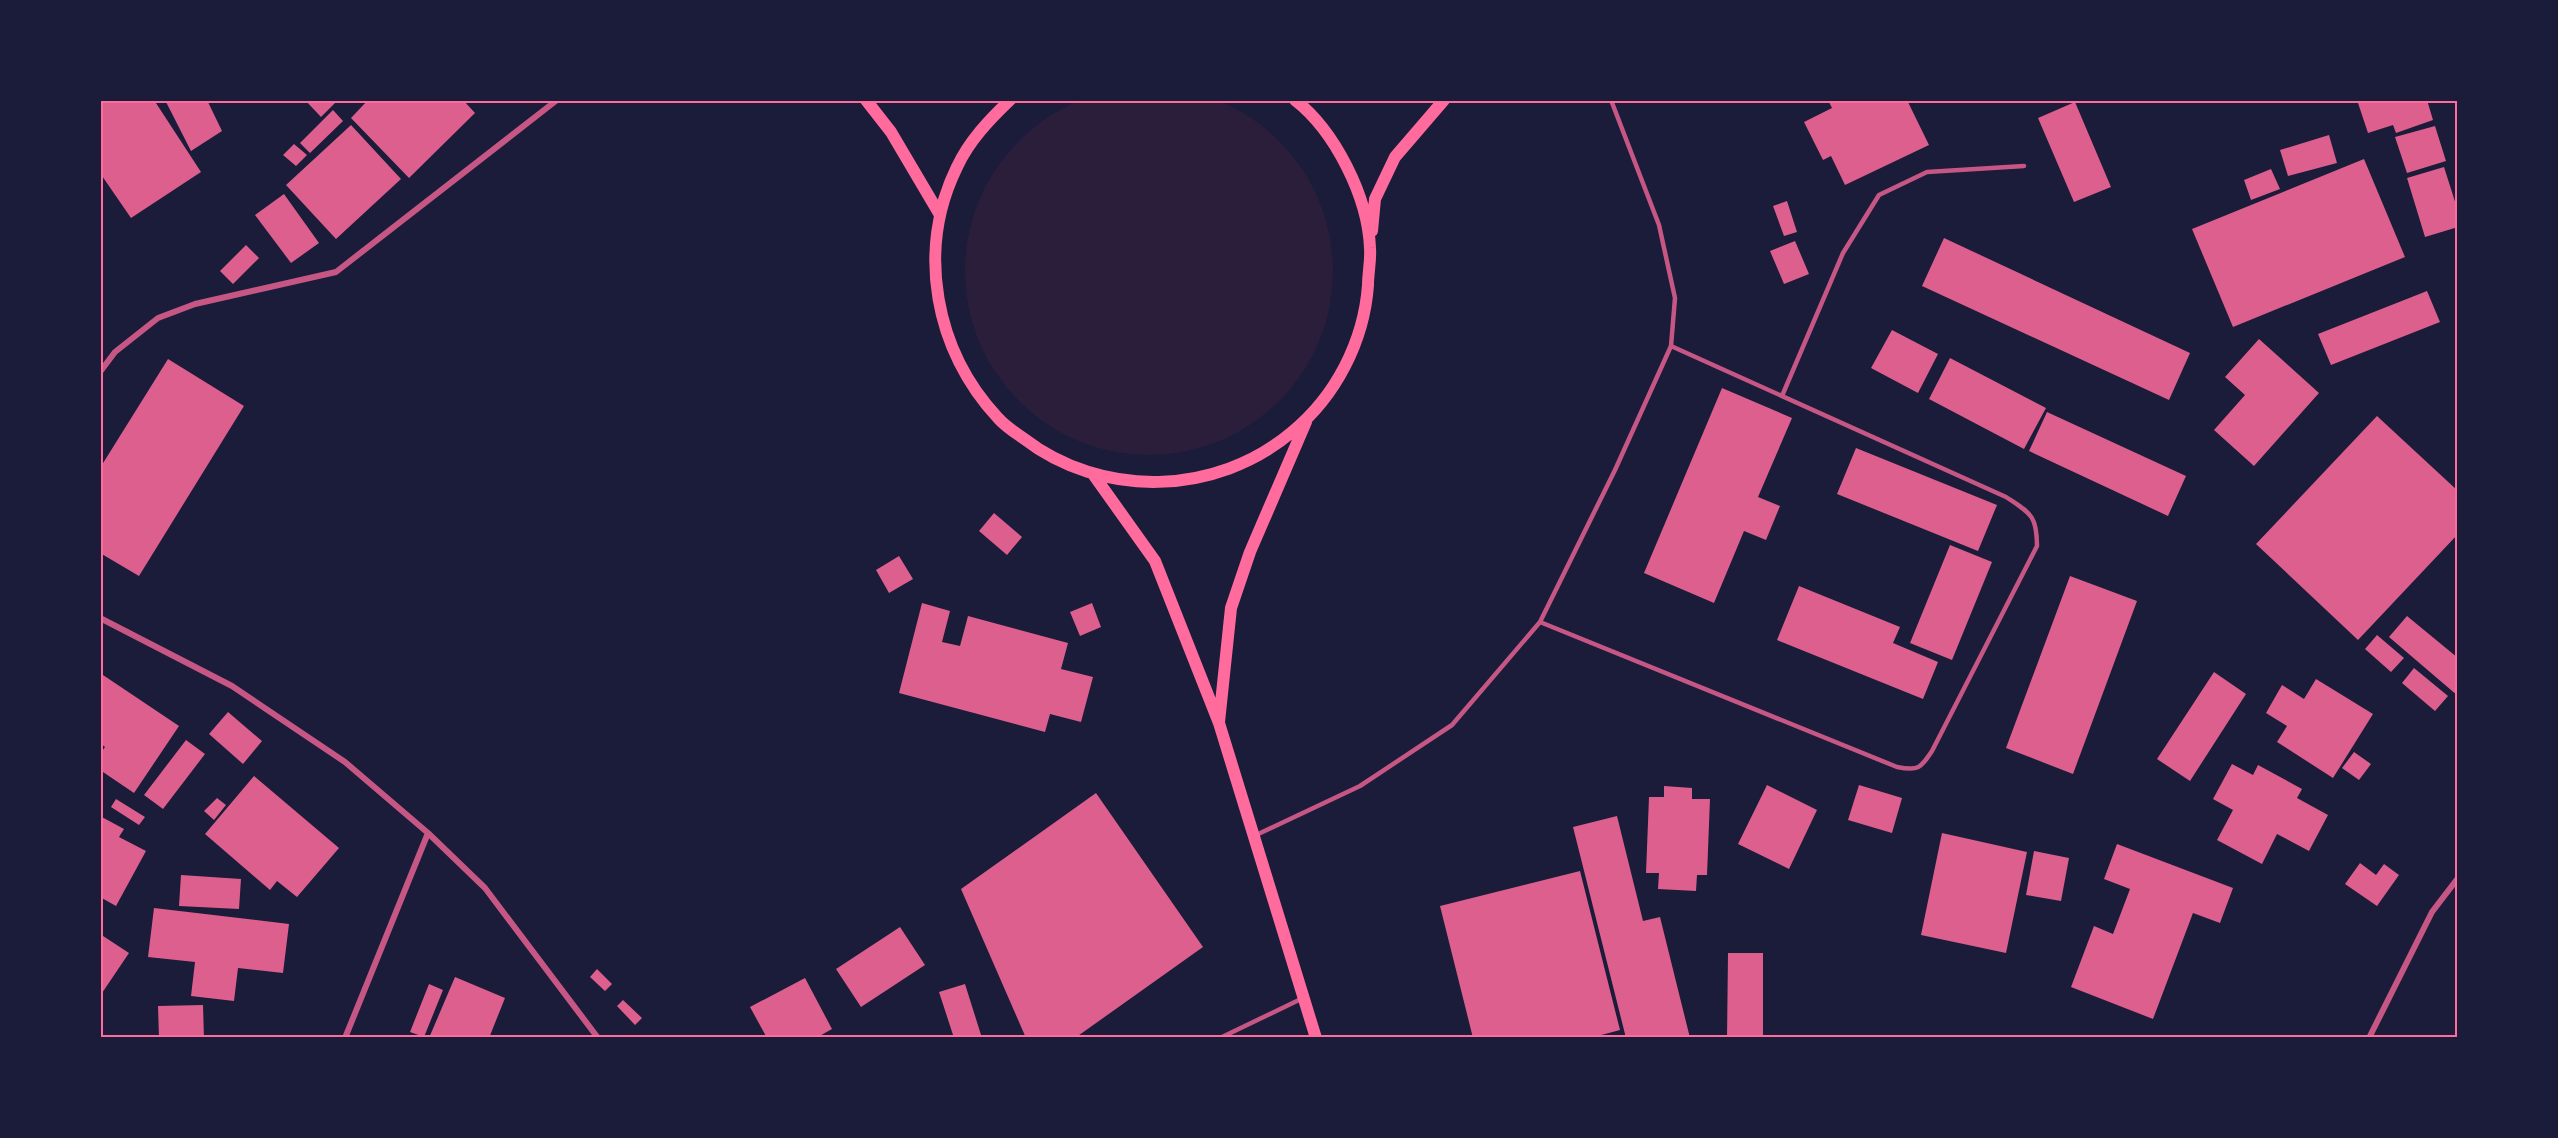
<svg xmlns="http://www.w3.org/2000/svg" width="2558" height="1138" viewBox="0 0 2558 1138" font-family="Jost,sans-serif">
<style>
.green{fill:#2a1e3b}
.building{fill:#dd5f8e}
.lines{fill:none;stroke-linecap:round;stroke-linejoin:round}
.service{stroke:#c65784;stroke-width:4.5}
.minor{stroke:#c65784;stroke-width:6}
.secondary{stroke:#ff6b9d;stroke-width:12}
.neatline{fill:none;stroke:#ff6b9d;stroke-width:2}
</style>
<rect width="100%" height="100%" fill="#1b1b3a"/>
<path class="green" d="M965 271a184 184 0 1 1 368 0a184 184 0 1 1-368 0Z"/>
<path class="building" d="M100,100H154L201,172L131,218L100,173Z
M165,100H207L222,131L191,151Z
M305,100H338L321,117Z
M368,100H463L475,113L409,178L351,118Z
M1828,100H1907L1929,145L1845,185L1831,156L1823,160L1804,122L1832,108Z
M2357,100H2427L2433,120L2396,133L2393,125L2368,133Z
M2075,102L2111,187L2074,202L2038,118Z
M333,110L343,121L310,153L300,143Z
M351,125L401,179L336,239L286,185Z
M2435,126L2446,161L2407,173L2395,137Z
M2329,135L2337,163L2288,176L2280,150Z
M294,144L307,155L296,166L283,155Z
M2364,159L2405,257L2233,327L2192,229Z
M2444,167L2458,211V227L2425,237L2407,178Z
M2271,169L2280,189L2251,200L2244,180Z
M284,194L319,243L291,263L255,215Z
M1787,201L1797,232L1784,236L1773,206Z
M1944,238L2190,353L2169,400L1922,286Z
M1795,241L1809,274L1784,284L1770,251Z
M246,245L259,258L233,284L220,271Z
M2427,291L2440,322L2331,365L2318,334Z
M1892,330L1938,354L1918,393L1871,368Z
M2259,339L2319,393L2254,466L2214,430L2245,395L2225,377Z
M1950,358L2046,408L2024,449L1929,399Z
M168,359L244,406L139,576L100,553V468Z
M1722,388L1792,418L1758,497L1780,506L1766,540L1744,531L1714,603L1644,573Z
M2047,412L2186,476L2168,516L2029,451Z
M2377,416L2458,491V534L2358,640L2256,544Z
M1856,448L1997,505L1978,551L1837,494Z
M994,513L1022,537L1007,555L979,531Z
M1950,545L1992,562L1952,660L1910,643Z
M899,556L913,579L889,593L876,570Z
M2070,576L2137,601L2073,774L2006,748Z
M1799,586L1900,627L1893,643L1938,662L1923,699L1777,640Z
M922,603L950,611L942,642L960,646L968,616L1068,643L1061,669L1093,677L1081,722L1050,714L1045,732L899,693Z
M1092,603L1101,627L1080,636L1070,612Z
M2407,616L2458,658V696L2389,637Z
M2377,635L2404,658L2391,672L2365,649Z
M2414,668L2448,696L2435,711L2402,683Z
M2214,672L2246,694L2190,781L2157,759Z
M100,673L179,726L134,793L100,770V754L105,747L100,743Z
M2316,679L2373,714L2333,778L2277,742L2287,726L2266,713L2282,685L2304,699Z
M228,712L262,741L243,764L209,734Z
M186,740L205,754L163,809L144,795Z
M2354,752L2371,764L2359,780L2342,768Z
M2232,764L2253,775L2258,765L2302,789L2297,798L2328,815L2309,851L2277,834L2262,864L2217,840L2233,810L2213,799Z
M254,776L339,848L297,897L277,881L270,890L205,834Z
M1767,785L1817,810L1789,869L1738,844Z
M1859,785L1902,798L1892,833L1848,820Z
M1664,786L1692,788V799H1710L1707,875H1697L1696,891L1658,889L1659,873H1646L1649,797H1664Z
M1096,793L1203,947L1075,1038H1026L961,889Z
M217,798L226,805L214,820L204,811Z
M116,799L145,817L139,825L111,807Z
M100,816L124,829L119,837L146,851L116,906L100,897Z
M1617,816L1643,921L1660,917L1690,1038H1626L1573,827Z
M1942,833L2027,852L2006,953L1921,935Z
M2117,844L2233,888L2220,923L2193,913L2153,1019L2071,987L2094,926L2113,934L2130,889L2104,879Z
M2034,851L2069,858L2061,901L2026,895Z
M2360,863L2376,875L2384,864L2399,875L2377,906L2345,884Z
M1580,871L1620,1030L1590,1038H1473L1440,906Z
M181,875L241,879L239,909L179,906Z
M154,908L289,924L283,973L238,968L234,1001L191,996L195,962L148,957Z
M900,927L925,965L861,1007L836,969Z
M100,934L129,953L100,996Z
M1728,953H1763V1038H1727Z
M597,969L612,984L605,991L590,977Z
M455,977L505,998L489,1038H429Z
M805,978L832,1029L816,1038H767L750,1007Z
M429,984L443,990L424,1037L410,1032Z
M965,984L982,1038H954L939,992Z
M623,1000L642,1018L635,1025L617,1006Z
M203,1005L204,1038H159L158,1006Z"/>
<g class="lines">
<path class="service" d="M1782,396L1843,253L1879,195L1927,172L2024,166
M1540,622L1897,767C1918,771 1920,769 1932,751L2037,546C2037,515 2030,513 2006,497L1671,346
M1254,836L1360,786L1452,725L1540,622L1615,470L1671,346L1675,298L1659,225L1611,100
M1220,1038L1301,999"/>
<path class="minor" d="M100,372L115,352L158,318L195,304L336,272L557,100
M100,618L232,686L345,762L428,833L485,888L598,1038
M345,1038L428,833
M2369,1038L2432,912L2458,878"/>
<path class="secondary" d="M866,100L891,132L940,215
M1010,100C989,120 969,141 957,167C916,250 935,351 998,418C1005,426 1014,432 1023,438C1102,499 1216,496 1292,432C1336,396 1364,341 1368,285C1368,273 1371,260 1370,248C1368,197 1335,131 1295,100
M1372,231L1375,199L1395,157L1444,100
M1093,474L1155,561L1219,723L1316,1038
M1219,722L1231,608L1250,552L1306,422"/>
</g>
<rect width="2558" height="1138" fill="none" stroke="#1b1b3a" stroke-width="204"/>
<rect x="102" y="102" width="2354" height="934" class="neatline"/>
</svg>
